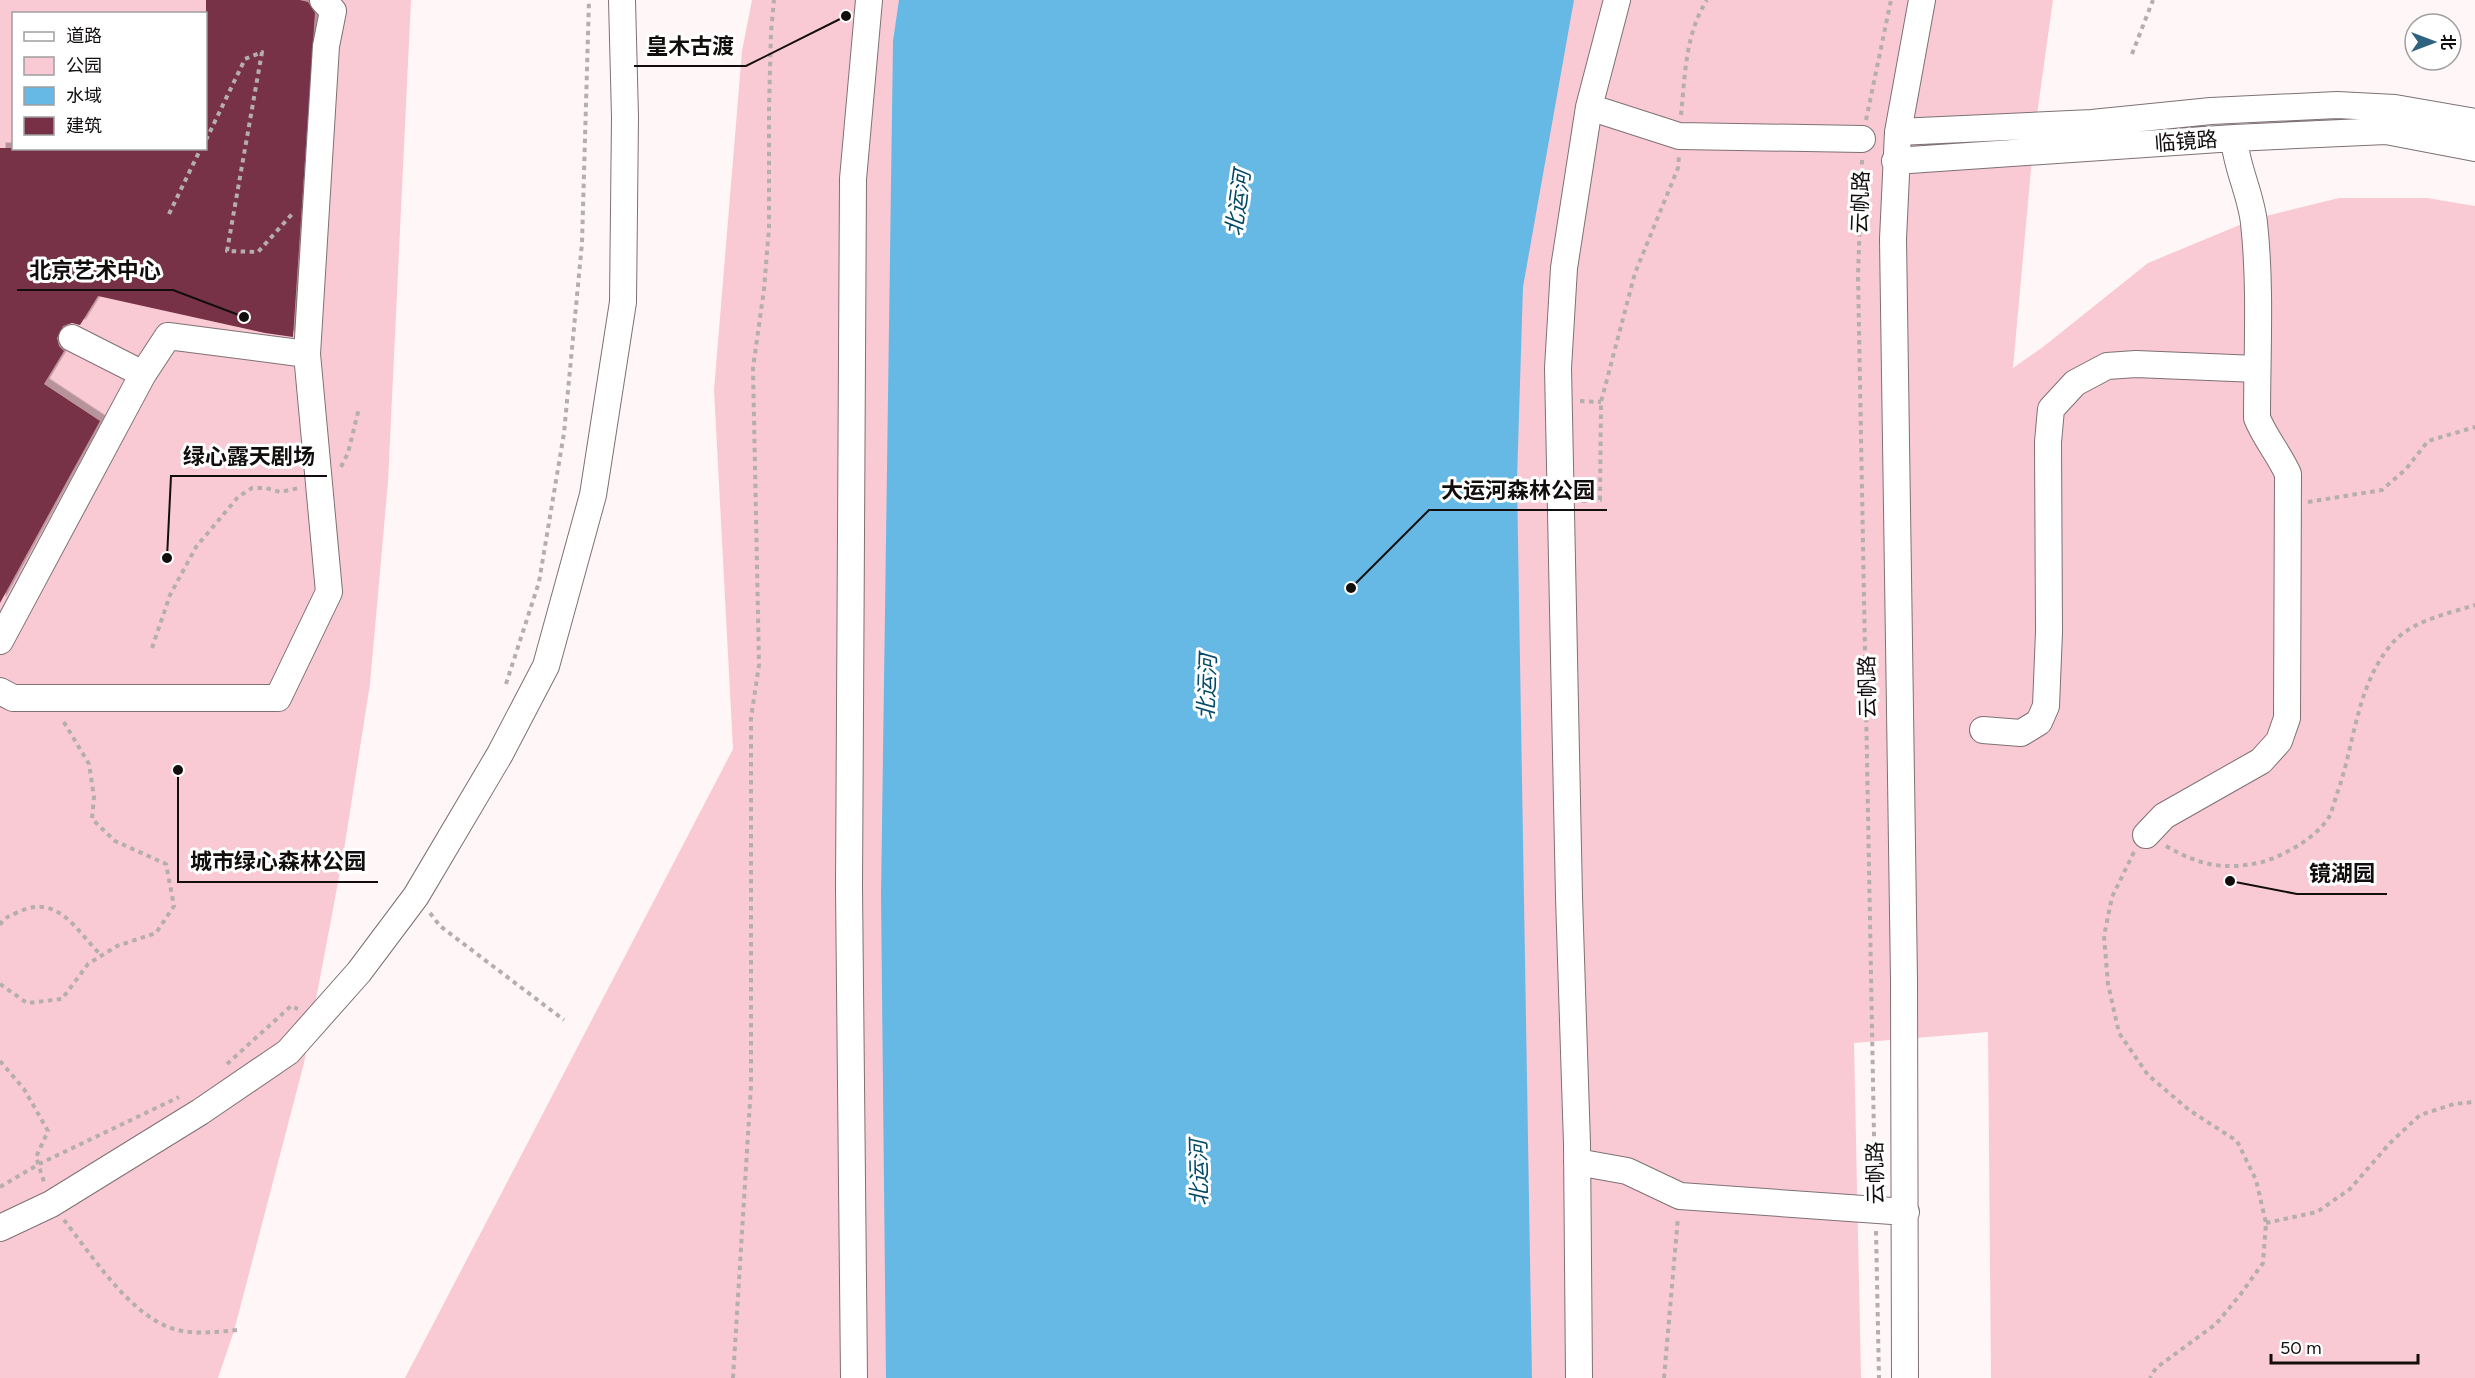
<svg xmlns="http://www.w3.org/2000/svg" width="2475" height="1378" viewBox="0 0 2475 1378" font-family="Figtree,'Noto Sans SC',sans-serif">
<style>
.green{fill:#facad4;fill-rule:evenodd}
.water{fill:#67b9e5}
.building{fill:#783046;filter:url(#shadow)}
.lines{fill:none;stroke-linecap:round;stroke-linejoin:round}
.minor-casing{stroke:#7d7174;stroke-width:28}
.path{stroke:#b5aeaf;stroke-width:4;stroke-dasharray:4.5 4.5;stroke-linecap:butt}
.minor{stroke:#fff;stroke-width:26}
.labels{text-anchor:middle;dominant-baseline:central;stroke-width:6;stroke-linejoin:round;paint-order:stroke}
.street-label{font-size:21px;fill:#120e0e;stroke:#fff}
.water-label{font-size:22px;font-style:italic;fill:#034a68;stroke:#fff}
.leader{fill:none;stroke:#120e0e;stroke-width:2}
.callout-dot{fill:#120e0e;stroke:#fff;stroke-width:2}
.callout-label{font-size:22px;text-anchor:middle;font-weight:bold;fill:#120e0e;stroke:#fff;stroke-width:6;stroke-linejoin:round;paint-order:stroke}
</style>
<defs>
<filter id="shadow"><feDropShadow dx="5.5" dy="-5.5" stdDeviation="0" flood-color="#0004"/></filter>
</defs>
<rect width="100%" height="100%" fill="#fff6f8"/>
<path class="green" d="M0,0H411L388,482L370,684L343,856L304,1063L234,1331L218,1378H0ZM14,14H206V148H14Z
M752,0H2053L2034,136L2013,368L2043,347L2148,263L2254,219L2339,198H2427L2475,206V1378H1991L1988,1032L1854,1043L1861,1378H405L733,749L714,390L742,51Z"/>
<path class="water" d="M899,0H1574L1523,287L1517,480L1532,1378H886L881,895L893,41Z"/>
<path class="building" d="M206,0H300L308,2L315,13L293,337L265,333L98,296L80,325L72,323L63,326L57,338L59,346L64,351L44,384L100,421L0,603V148H206Z"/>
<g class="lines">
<defs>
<path id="minor" d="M1589,107L1679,136L1862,139
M1898,132L2092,123L2211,111L2337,105L2395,108L2475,122
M1895,161L2234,138L2386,131L2475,148
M72,338L143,374
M0,641L143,374L168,336L307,354L326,46L333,11L323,0
M0,691L13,698H278L329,592L307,354
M1983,730L2021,733L2039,722L2046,706L2049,632L2048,442L2051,409L2075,383L2107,366L2136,364L2257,369
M2146,835L2164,816L2261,761L2279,741L2287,718L2288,474C2279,454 2265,438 2257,418C2257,353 2261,287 2254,223C2251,194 2236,167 2234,138
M1577,1162L1627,1171L1680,1196L1906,1212
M0,1228L51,1204L200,1112L288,1052L359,972L416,896L500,754L546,666L593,495L623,302L625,117L622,0
M854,1378L849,887L853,179L869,0
M1579,1378L1577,1144L1569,897L1558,368L1564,268L1589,107L1617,0
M1905,1378L1904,980L1893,239L1898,132L1922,0"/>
</defs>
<use href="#minor" class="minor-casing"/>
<path class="path" d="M2132,54L2153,0
M1681,115C1685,77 1685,34 1707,0
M1866,120L1891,0
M206,140L245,59L262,52L227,251L258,252L293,213
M1862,160L1858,275L1875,1190
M169,214L201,148
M1580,401L1601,402
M341,467L348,453L359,408
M1582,501L1600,500L1601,402L1635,273L1678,168L1679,156
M2308,502L2382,490L2406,469L2428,441L2475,427
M152,648L170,595L196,547L238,497L252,488H266L280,492L299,488
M506,684L539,582L564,433L582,243L589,0
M2166,846C2199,865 2224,871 2262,862C2284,856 2317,837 2329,817C2333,809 2335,799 2338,791C2355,742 2356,688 2390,646C2409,621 2447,614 2475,605
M2134,852L2112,897L2104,936L2108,984L2119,1033L2148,1075L2189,1110L2237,1141L2256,1180L2266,1223L2263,1263L2240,1295L2216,1324L2156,1368L2150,1378
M430,913L440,926L564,1020
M0,925C4,917 10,916 18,912C59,893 76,931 101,955
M0,984L27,1003L62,999L88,964L117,946L156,933L174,906L166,864L115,841L92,819L94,797L89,764L62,719
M0,1061L24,1089L48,1131L36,1157L45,1185
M227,1064L291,1006L298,1009
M0,1187L39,1164L179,1097
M64,1220C91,1254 130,1316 174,1329C195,1335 216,1332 238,1330
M2266,1223L2317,1212L2350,1189L2390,1143L2420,1115L2454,1104L2475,1102
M1876,1231L1879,1378
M733,1378L751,1086V718L759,665L753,368L764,289L769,228V107L771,32L774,0
M1664,1378L1678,1217"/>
<use href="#minor" class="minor"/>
</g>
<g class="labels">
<g class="street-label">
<text transform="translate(2186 141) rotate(-4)">临镜路</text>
<text transform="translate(1860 202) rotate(-88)">云帆路</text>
<text transform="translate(1867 687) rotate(-91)">云帆路</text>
<text transform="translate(1875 1173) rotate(-91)">云帆路</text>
</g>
<g class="water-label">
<text transform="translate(1238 203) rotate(-82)">北运河</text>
<text transform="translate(1207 687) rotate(-88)">北运河</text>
<text transform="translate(1199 1173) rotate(-91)">北运河</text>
</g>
</g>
<path class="leader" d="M846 16L746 66H634M244 317L173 290H17M167 558L171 476H327M1351 588L1429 510H1607M178 770L178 882H378M2230 881L2297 894H2387"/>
<g class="callout-dot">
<circle cx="846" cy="16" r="6"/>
<circle cx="244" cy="317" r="6"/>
<circle cx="167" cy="558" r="6"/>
<circle cx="1351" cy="588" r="6"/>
<circle cx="178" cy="770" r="6"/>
<circle cx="2230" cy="881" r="6"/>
</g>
<g class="callout-label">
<text x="690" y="54">皇木古渡</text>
<text x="95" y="278">北京艺术中心</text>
<text x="249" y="464">绿心露天剧场</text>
<text x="1518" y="498">大运河森林公园</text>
<text x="278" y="869">城市绿心森林公园</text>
<text x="2342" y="881">镜湖园</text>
</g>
<rect x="12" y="12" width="195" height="138" fill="#ffffff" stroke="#a09f9f" stroke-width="1.5"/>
<rect x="24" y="32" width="30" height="9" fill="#ffffff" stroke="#a09f9f" stroke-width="1.5"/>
<text x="66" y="42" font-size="18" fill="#120e0e">道路</text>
<rect x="24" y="57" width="30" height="18" fill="#facad4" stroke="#a09f9f" stroke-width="1.5"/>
<text x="66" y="72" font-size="18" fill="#120e0e">公园</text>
<rect x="24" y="87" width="30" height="18" fill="#67b9e5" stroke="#a09f9f" stroke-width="1.5"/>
<text x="66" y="102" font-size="18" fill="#120e0e">水域</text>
<rect x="24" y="117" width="30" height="18" fill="#783046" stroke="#a09f9f" stroke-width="1.5"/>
<text x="66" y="132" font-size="18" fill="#120e0e">建筑</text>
<g transform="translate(2433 42) rotate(90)"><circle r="28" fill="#ffffff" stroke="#a09f9f" stroke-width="1.5"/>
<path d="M0-4.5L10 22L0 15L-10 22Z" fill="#2e637f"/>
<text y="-9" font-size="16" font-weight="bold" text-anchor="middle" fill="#120e0e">北</text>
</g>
<path d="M2271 1354v9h147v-9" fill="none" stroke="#120e0e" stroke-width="3"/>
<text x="2280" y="1354" font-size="18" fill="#120e0e" stroke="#ffffff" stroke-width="4.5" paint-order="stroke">50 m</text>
</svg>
